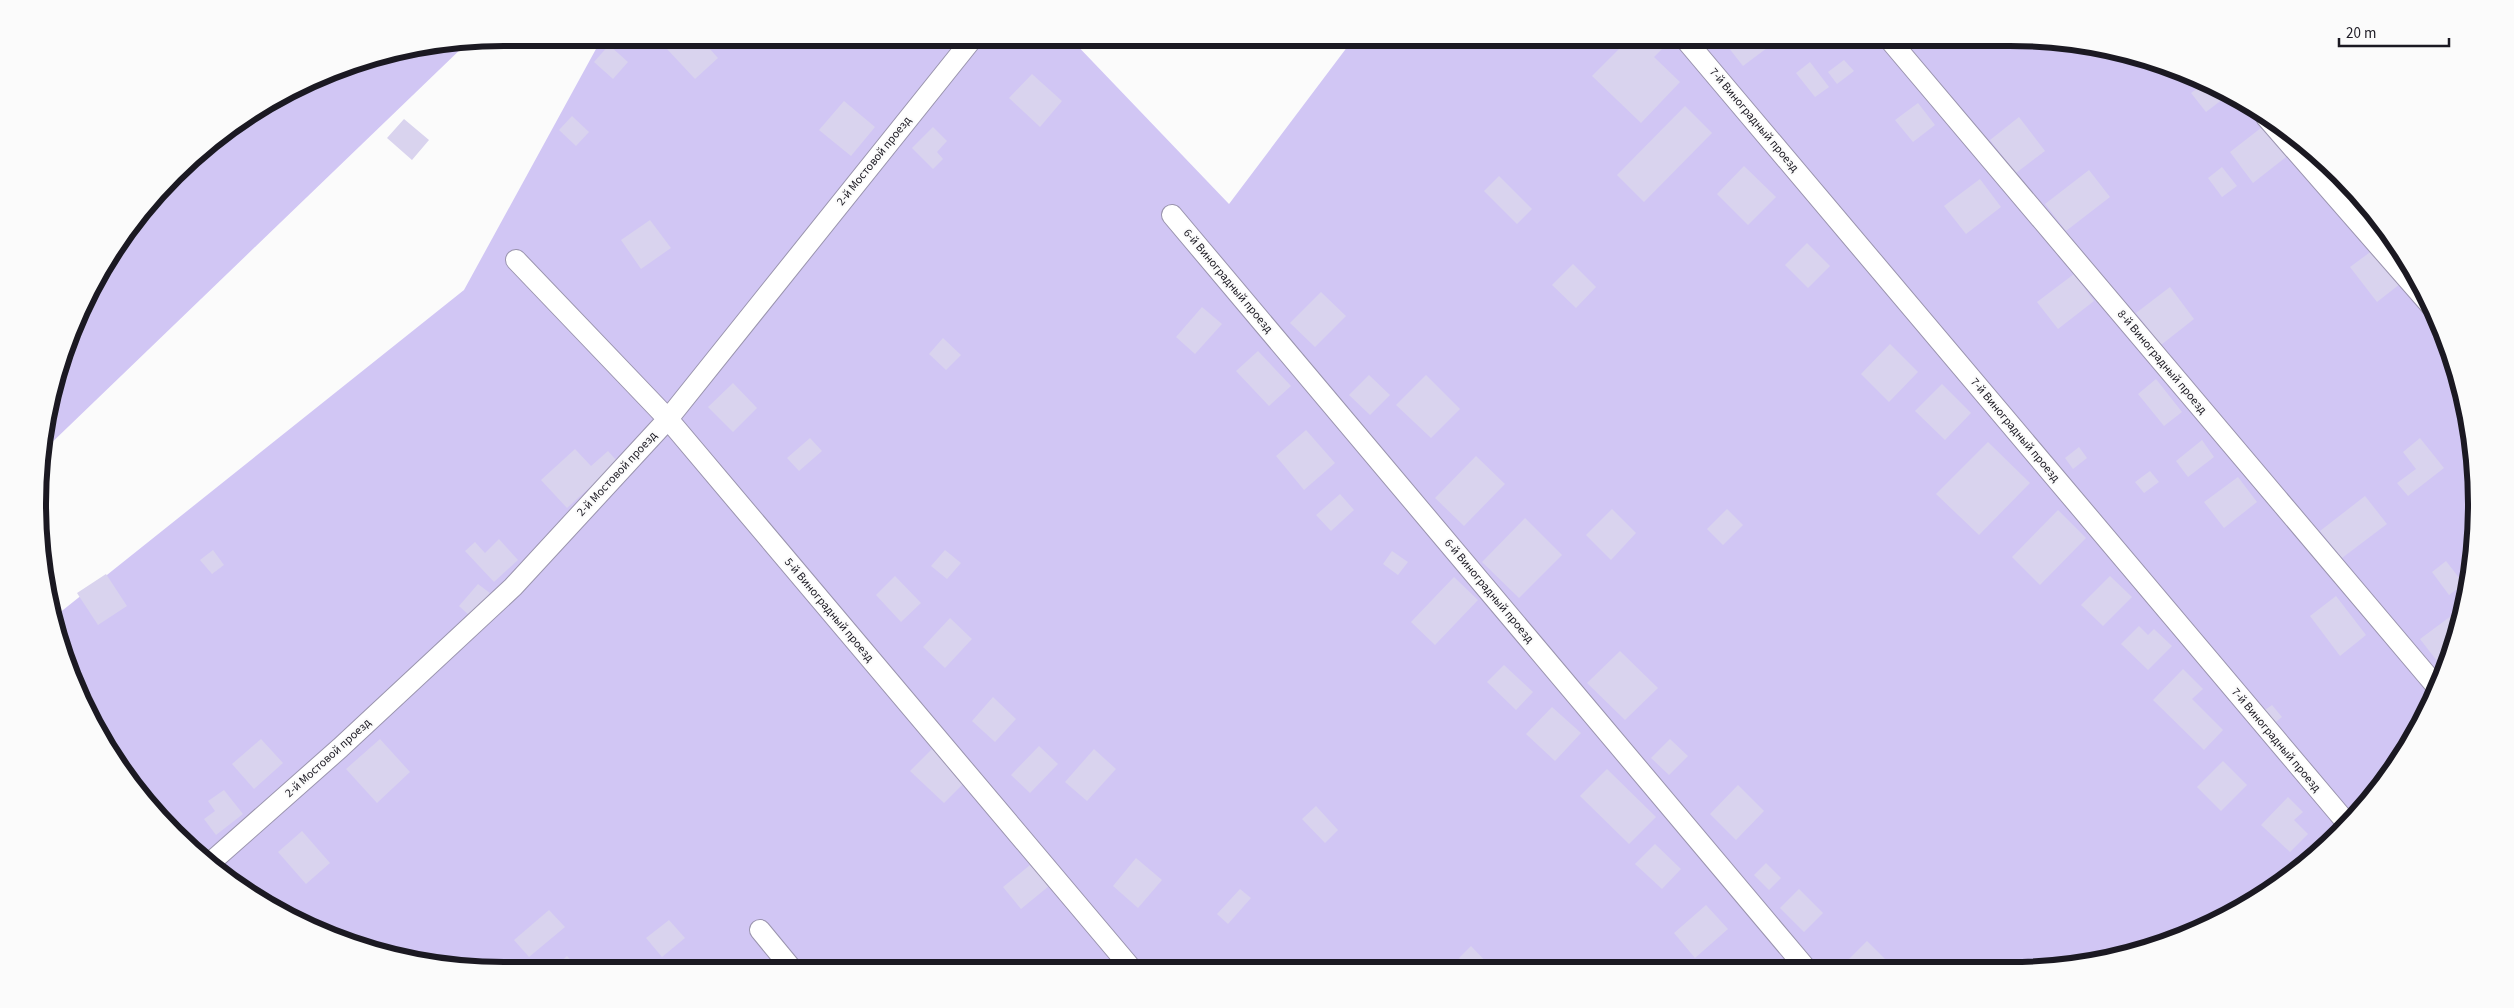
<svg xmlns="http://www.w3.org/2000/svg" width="2514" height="1008" viewBox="0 0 2514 1008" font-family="'Source Sans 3',sans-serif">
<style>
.green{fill:#d1c6f4}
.building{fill:#d9d3ee}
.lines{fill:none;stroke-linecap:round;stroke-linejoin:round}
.lane-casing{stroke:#9a94ad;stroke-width:22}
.lane{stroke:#fff;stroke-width:20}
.labels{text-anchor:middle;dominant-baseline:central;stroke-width:4;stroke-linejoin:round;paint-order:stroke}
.street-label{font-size:12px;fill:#1b1922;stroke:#fbfbfb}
.rim{fill:none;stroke:#1b1922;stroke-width:6}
</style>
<rect width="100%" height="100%" fill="#fbfbfb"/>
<path class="green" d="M602,38H1070L1229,204L1354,38H2010L2160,62L2243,100L2317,153L2380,220L2428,297L2461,383L2475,473L2473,565L2452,654L2398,763L2317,855L2216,923L2071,966L504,970L354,946L220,874L116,763L73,682L53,618L464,290Z
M466,44L42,452V443L62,354L100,271L197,153L271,100L354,62Z"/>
<path class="building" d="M679,38H700L718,58L695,79L667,49Z
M1588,38H1607L1597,47Z
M1630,38H1664L1669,42L1654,57L1680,82L1641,123L1592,76Z
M1721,38H1765L1771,45L1743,66Z
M609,45L628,62L613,79L594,62Z
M1844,60L1854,71L1837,84L1828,72Z
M1810,62L1829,87L1815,97L1796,73Z
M1032,74L1062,101L1040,127L1009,98Z
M2205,83L2213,87L2223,99L2206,112L2191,93Z
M844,101L875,127L851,156L819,130Z
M1918,103L1935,125L1913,142L1895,120Z
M1685,106L1712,133L1644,202L1617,175Z
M572,116L589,132L576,146L559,130Z
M2019,117L2045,151L2016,173L1990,140Z
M404,119L429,140L412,160L387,138Z
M2266,124L2290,154L2253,183L2230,152Z
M933,127L947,141L937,152L943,159L933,169L912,148Z
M1744,166L1776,197L1748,225L1717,194Z
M2222,167L2237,186L2222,197L2208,178Z
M2089,170L2110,197L2066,231L2045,204Z
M1499,176L1532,209L1517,224L1484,191Z
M1980,179L2001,207L1966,234L1944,206Z
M650,220L671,248L641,269L621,240Z
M1807,243L1830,266L1808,288L1785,265Z
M2373,250L2400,284L2377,302L2350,267Z
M1573,264L1596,287L1576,308L1552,285Z
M2074,274L2094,301L2058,329L2037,302Z
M2170,287L2194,319L2161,345L2136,313Z
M1321,292L1346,316L1315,347L1290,323Z
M1202,307L1222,324L1195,354L1176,337Z
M943,338L961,355L946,370L929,354Z
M1890,344L1918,372L1889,402L1861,374Z
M1258,351L1291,386L1269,406L1236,371Z
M1369,375L1390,395L1370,415L1349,395Z
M1426,375L1460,409L1431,438L1396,405Z
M2156,379L2182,412L2164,426L2138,394Z
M733,383L757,408L733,432L708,407Z
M1942,384L1971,413L1945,440L1915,411Z
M1306,430L1335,463L1304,490L1276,456Z
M810,438L822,451L799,471L787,458Z
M2420,438L2444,468L2408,496L2397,483L2416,469L2403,452Z
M2202,440L2214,457L2188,477L2176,461Z
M1988,442L2030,483L1979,535L1936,494Z
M2079,447L2087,458L2073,469L2065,458Z
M575,449L591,466L608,451L618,462L567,508L541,480Z
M1476,456L1505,484L1464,526L1435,498Z
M2150,471L2159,482L2144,493L2135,482Z
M2238,477L2257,502L2224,528L2204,502Z
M1340,494L1354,510L1331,531L1316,515Z
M2365,496L2387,524L2342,558L2320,531Z
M1612,509L1636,533L1611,560L1586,535Z
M1727,509L1743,525L1723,545L1707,529Z
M2058,510L2086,538L2040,585L2012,557Z
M1525,518L1562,555L1519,598L1482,562Z
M499,539L518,560L494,582L465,551L475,542L485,553Z
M213,550L224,565L212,574L200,560Z
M945,550L961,563L947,579L931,566Z
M1392,551L1408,562L1398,575L1383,564Z
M2446,561L2464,584L2449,595L2432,572Z
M106,574L127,606L98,625L77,593Z
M895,576L921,603L901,622L876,595Z
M2110,576L2132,597L2103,626L2081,605Z
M1454,577L1478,600L1435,645L1411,622Z
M478,584L490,593L470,616L459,606Z
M2336,596L2366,635L2340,656L2310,616Z
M2451,616L2458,625L2452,654L2444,670L2420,639Z
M950,618L972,639L945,668L923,647Z
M2139,626L2148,635L2154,629L2172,646L2148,670L2121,644Z
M1620,651L1658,688L1625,720L1587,683Z
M1504,665L1533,692L1516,710L1487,682Z
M2183,669L2203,689L2192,699L2223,730L2204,750L2153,700Z
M993,697L1016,719L995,742L972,721Z
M2272,705L2282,717L2272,725L2262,712Z
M1552,707L1581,733L1555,761L1526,734Z
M261,739L283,763L254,789L232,764Z
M380,739L410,772L377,803L346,769Z
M1670,739L1688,756L1669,775L1651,758Z
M1039,746L1058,764L1030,793L1011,775Z
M932,749L966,781L944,803L910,771Z
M1094,749L1116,769L1087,801L1065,782Z
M2223,761L2247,785L2221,811L2197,787Z
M1607,769L1656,817L1629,844L1580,796Z
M1738,785L1764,811L1736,840L1710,814Z
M224,790L243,814L216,835L204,819L215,811L208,801Z
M2288,797L2303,812L2294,820L2308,834L2290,852L2261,825Z
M1316,806L1338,830L1325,843L1302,819Z
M302,831L330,863L306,884L278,852Z
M1655,844L1681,869L1662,889L1635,864Z
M1136,858L1162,880L1138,908L1113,886Z
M1766,863L1781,878L1769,890L1754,875Z
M1030,865L1049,886L1021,909L1003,887Z
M1240,889L1251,898L1228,924L1217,914Z
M1799,889L1823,913L1804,932L1780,908Z
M1706,905L1728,929L1695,958L1674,933Z
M549,910L565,927L529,957L514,940Z
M669,920L685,938L662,957L646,938Z
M1867,941L1893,967H1841Z
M1471,946L1492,968H1469L1459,958Z
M567,956L580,970H551Z"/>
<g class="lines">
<defs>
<path id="lane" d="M1684,38L2346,822
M1888,38L2436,686
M2266,117L2432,307
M1172,215L1805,967
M516,260L668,419L1132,969
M210,863L340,748L513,587L668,419L973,38
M760,930L793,970"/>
</defs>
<use href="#lane" class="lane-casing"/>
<use href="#lane" class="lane"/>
</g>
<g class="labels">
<g class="street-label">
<text transform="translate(1754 120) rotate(50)">7-й Виноградный проезд</text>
<text transform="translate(874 161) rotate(-51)">2-й Мостовой проезд</text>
<text transform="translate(1228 281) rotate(50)">6-й Виноградный проезд</text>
<text transform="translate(2162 362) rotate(50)">8-й Виноградный проезд</text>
<text transform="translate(2015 430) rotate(50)">7-й Виноградный проезд</text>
<text transform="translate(617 474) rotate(-47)">2-й Мостовой проезд</text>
<text transform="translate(1489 591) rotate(50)">6-й Виноградный проезд</text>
<text transform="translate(829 610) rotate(50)">5-й Виноградный проезд</text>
<text transform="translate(2276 740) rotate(50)">7-й Виноградный проезд</text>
<text transform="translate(328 758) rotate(-42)">2-й Мостовой проезд</text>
</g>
</g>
<path d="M0 0H2514V1008H0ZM504 46H2010A458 458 0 0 1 2468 504V504A458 458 0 0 1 2010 962H504A458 458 0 0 1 46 504V504A458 458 0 0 1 504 46Z" fill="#fbfbfb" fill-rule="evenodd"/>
<path class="rim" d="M504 46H2010A458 458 0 0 1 2468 504V504A458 458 0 0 1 2010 962H504A458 458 0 0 1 46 504V504A458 458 0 0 1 504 46Z"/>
<path d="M2339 38v8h110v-8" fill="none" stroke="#1b1922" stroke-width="2.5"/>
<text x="2346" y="38" font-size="15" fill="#1b1922" stroke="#fbfbfb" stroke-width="4" paint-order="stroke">20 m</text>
</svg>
